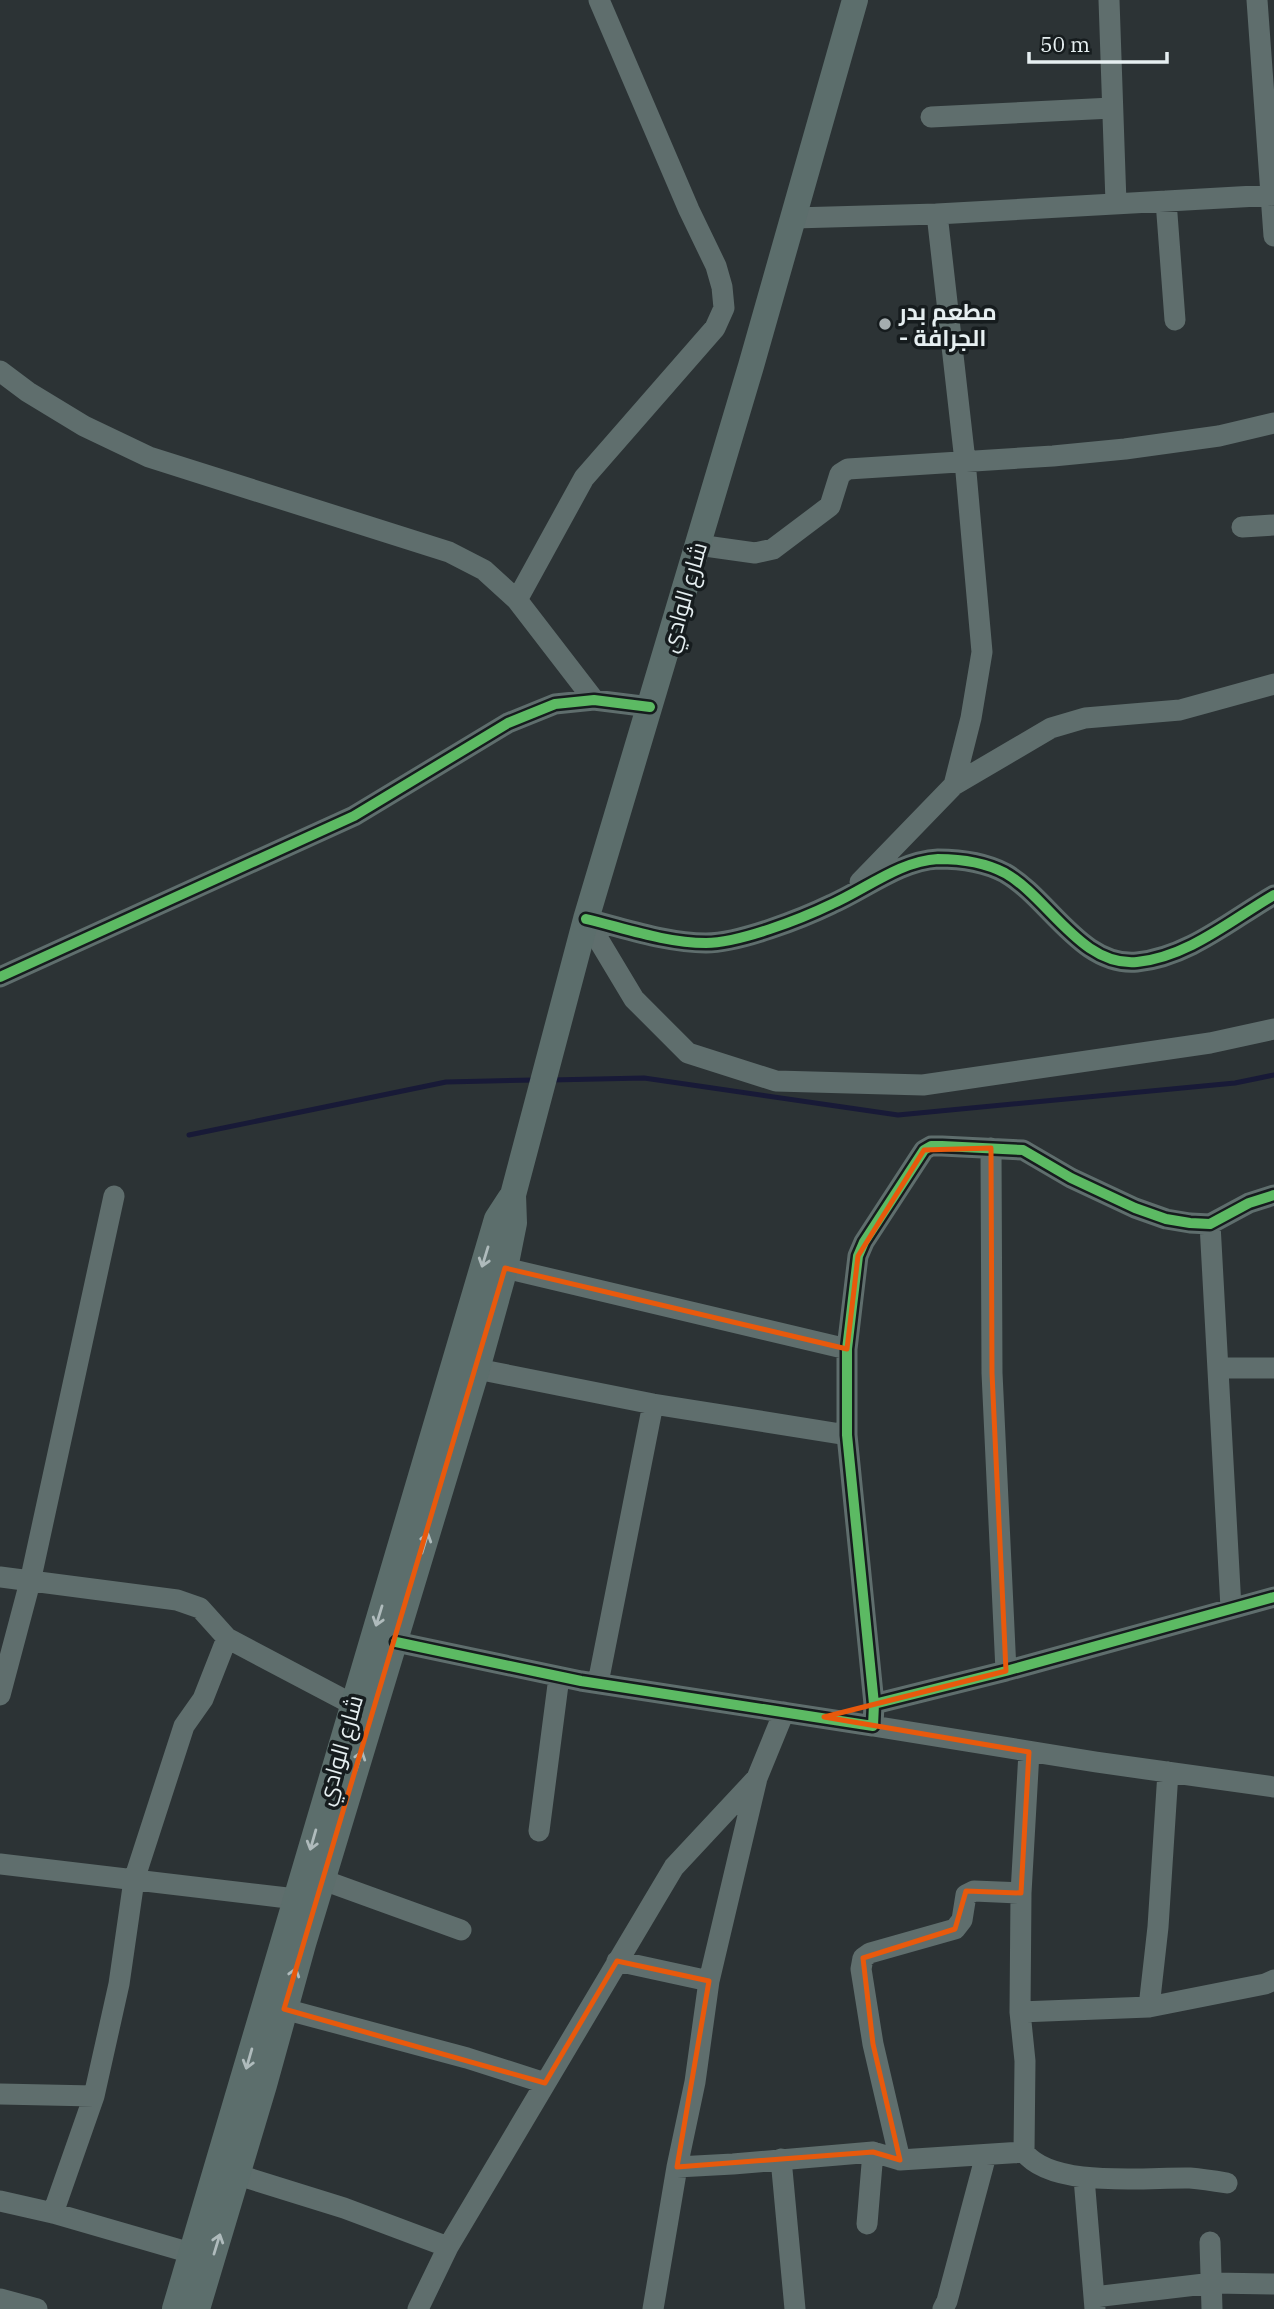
<svg xmlns="http://www.w3.org/2000/svg" width="1274" height="2309" viewBox="0 0 1274 2309" font-family="'IBM Plex Serif',Cairo,serif">
<style>
.lines{fill:none;stroke-linecap:round;stroke-linejoin:round}
.stream{stroke:#181a37;stroke-width:5}
.minor{stroke:#5f6e6d;stroke-width:21}
.major{stroke:#5c6e6c;stroke-width:26}
.cycleway-casing{stroke:#161c1e;stroke-width:15}
.cycleway{stroke:#5cba63;stroke-width:10}
.oneway{stroke:#afbbbc}
.marked{fill:none;stroke:#e8590c;stroke-width:5;stroke-linejoin:round}
.poi-dot{fill:#a5adaf;stroke:#161c1e;stroke-width:2.5}
.labels{text-anchor:middle;dominant-baseline:central;stroke-width:7;stroke-linejoin:round;paint-order:stroke}
.poi-label{font-size:23px;font-weight:bold;fill:#e6eff1;stroke:#161c1e;text-anchor:start}
.street-label{font-size:23px;fill:#e6eff1;stroke:#161c1e}
</style>
<rect width="100%" height="100%" fill="#2c3335"/>
<g class="lines">
<path class="stream" d="M551,1080L644,1078L898,1115L1235,1083L1274,1075
M189,1135L446,1082L534,1080"/>
<path class="minor" d="M1109,0L1116,203
M1257,0L1274,236
M931,117L1112,108
M1166,201L1175,320
M937,214L965,461L982,652L971,718L954,785
M794,218L937,214L1274,195
M0,371L28,392L84,426L149,457L449,552L484,570L517,600L594,700
M1242,527L1274,525
M698,545L755,553L773,549L830,506L840,474L848,469L1053,456L1125,449L1219,436L1274,423
M517,600L584,478L715,328L724,308L722,287L716,266L689,210L599,0
M860,882L954,785L1051,728L1085,718L1180,710L1274,684
M586,919L634,999L688,1053L776,1081L923,1085L1210,1043L1274,1029
M586,919C624,928 666,943 706,943C739,943 801,919 832,904C866,889 900,861 938,859C961,859 984,862 1005,873C1049,898 1081,967 1137,962C1188,957 1231,920 1274,895
M0,977L354,816L508,723L555,704L594,700L650,707
M991,1148L992,1373L1006,1671
M1210,1224L1231,1608
M505,1268L847,1349
M1219,1368H1274
M477,1369L653,1404L847,1435
M0,1577L177,1600L200,1608L227,1638L352,1704
M396,1642L581,1681L873,1726L874,1704L1006,1671L1274,1597
M598,1683L653,1404
M0,1695L30,1582L114,1196
M874,1704L847,1435V1349L858,1256L864,1242L924,1150L931,1146H942L1023,1150L1071,1178L1135,1208L1166,1219L1190,1223L1210,1224L1249,1203L1274,1195
M873,1726L1096,1762L1274,1787
M539,1831L559,1677
M0,1864L296,1899
M323,1880L461,1930
M617,1961L709,1981
M1149,2007L1158,1927L1168,1772
M284,2009L467,2058L545,2083
M1020,2012L1149,2007L1265,1984L1274,1980
M0,2094L94,2096
M1024,2152L1025,2061L1020,2012L1021,1893L1029,1752
M781,2159L795,2309
M900,2160L873,2044L861,1969L863,1958L870,1953L955,1929L962,1920L966,1895L974,1891L1021,1893
M677,2167L733,2164L873,2152L900,2160L1024,2152C1052,2189 1147,2177 1190,2178C1202,2179 1215,2181 1227,2183
M238,2175L344,2208L448,2247
M1084,2178L1095,2309
M0,2201L53,2213L191,2253
M53,2213L94,2096L119,1984L134,1880L184,1726L203,1699L227,1638
M867,2224L873,2152
M1210,2242L1212,2309
M1094,2297L1213,2283L1274,2284
M0,2299L37,2309
M418,2309L448,2247L674,1867L757,1778
M653,2309L677,2167L695,2082L709,1981L757,1778L784,1712
M943,2309L947,2301L986,2155"/>
<path class="major" d="M175,2309L497,1219L510,1199
M197,2309L264,2085L303,1944L477,1369L505,1268L514,1223L513,1195L586,919L751,366L855,0"/>
<defs>
<path id="cycleway" d="M586,919C624,928 666,943 706,943C739,943 801,919 832,904C866,889 900,861 938,859C961,859 984,862 1005,873C1049,898 1081,967 1137,962C1188,957 1231,920 1274,895
M0,977L354,816L508,723L555,704L594,700L650,707
M396,1642L581,1681L873,1726L874,1704L1006,1671L1274,1597
M874,1704L847,1435V1349L858,1256L864,1242L924,1150L931,1146H942L1023,1150L1071,1178L1135,1208L1166,1219L1190,1223L1210,1224L1249,1203L1274,1195"/>
</defs>
<use href="#cycleway" class="cycleway-casing"/>
<use href="#cycleway" class="cycleway"/>
</g>
<defs><path id="oneway-shaft" d="M-6 0H5M1.5-3L5.5 0L1.5 3" fill="none" stroke-width="1.6" stroke-linecap="round" stroke-linejoin="round" transform="scale(1.75)"/></defs>
<g class="oneway">
<use href="#oneway-shaft" transform="translate(485 1257) rotate(107)"/>
<use href="#oneway-shaft" transform="translate(425 1543) rotate(-73)"/>
<use href="#oneway-shaft" transform="translate(379 1616) rotate(107)"/>
<use href="#oneway-shaft" transform="translate(359 1761) rotate(-72)"/>
<use href="#oneway-shaft" transform="translate(313 1840) rotate(106)"/>
<use href="#oneway-shaft" transform="translate(293 1978) rotate(-73)"/>
<use href="#oneway-shaft" transform="translate(249 2059) rotate(106)"/>
<use href="#oneway-shaft" transform="translate(217 2244) rotate(-73)"/>
</g>
<path class="marked" d="M991,1148L992,1373L1006,1671L824,1717L1029,1752L1021,1893L966,1891L955,1929L863,1958L873,2044L900,2160L873,2152L677,2167L709,1981L617,1961L545,2083L284,2009L505,1268L847,1349L858,1256L924,1150Z"/>
<circle class="poi-dot" cx="885" cy="324" r="7"/>
<g class="labels">
<g class="poi-label">
<text x="899" y="311">مطعم بدر<tspan x="899" dy="26">- الجرافة</tspan></text>
</g>
<g class="street-label">
<text transform="translate(683 597) rotate(-74)">شارع الوادي</text>
<text transform="translate(339 1750) rotate(-74)">شارع الوادي</text>
</g>
</g>
<path d="M1029 52v10h138v-10" fill="none" stroke="#e6eff1" stroke-width="3.5"/>
<text x="1040" y="52" font-size="21" fill="#e6eff1" stroke="#161c1e" stroke-width="5" paint-order="stroke">50 m</text>
</svg>
